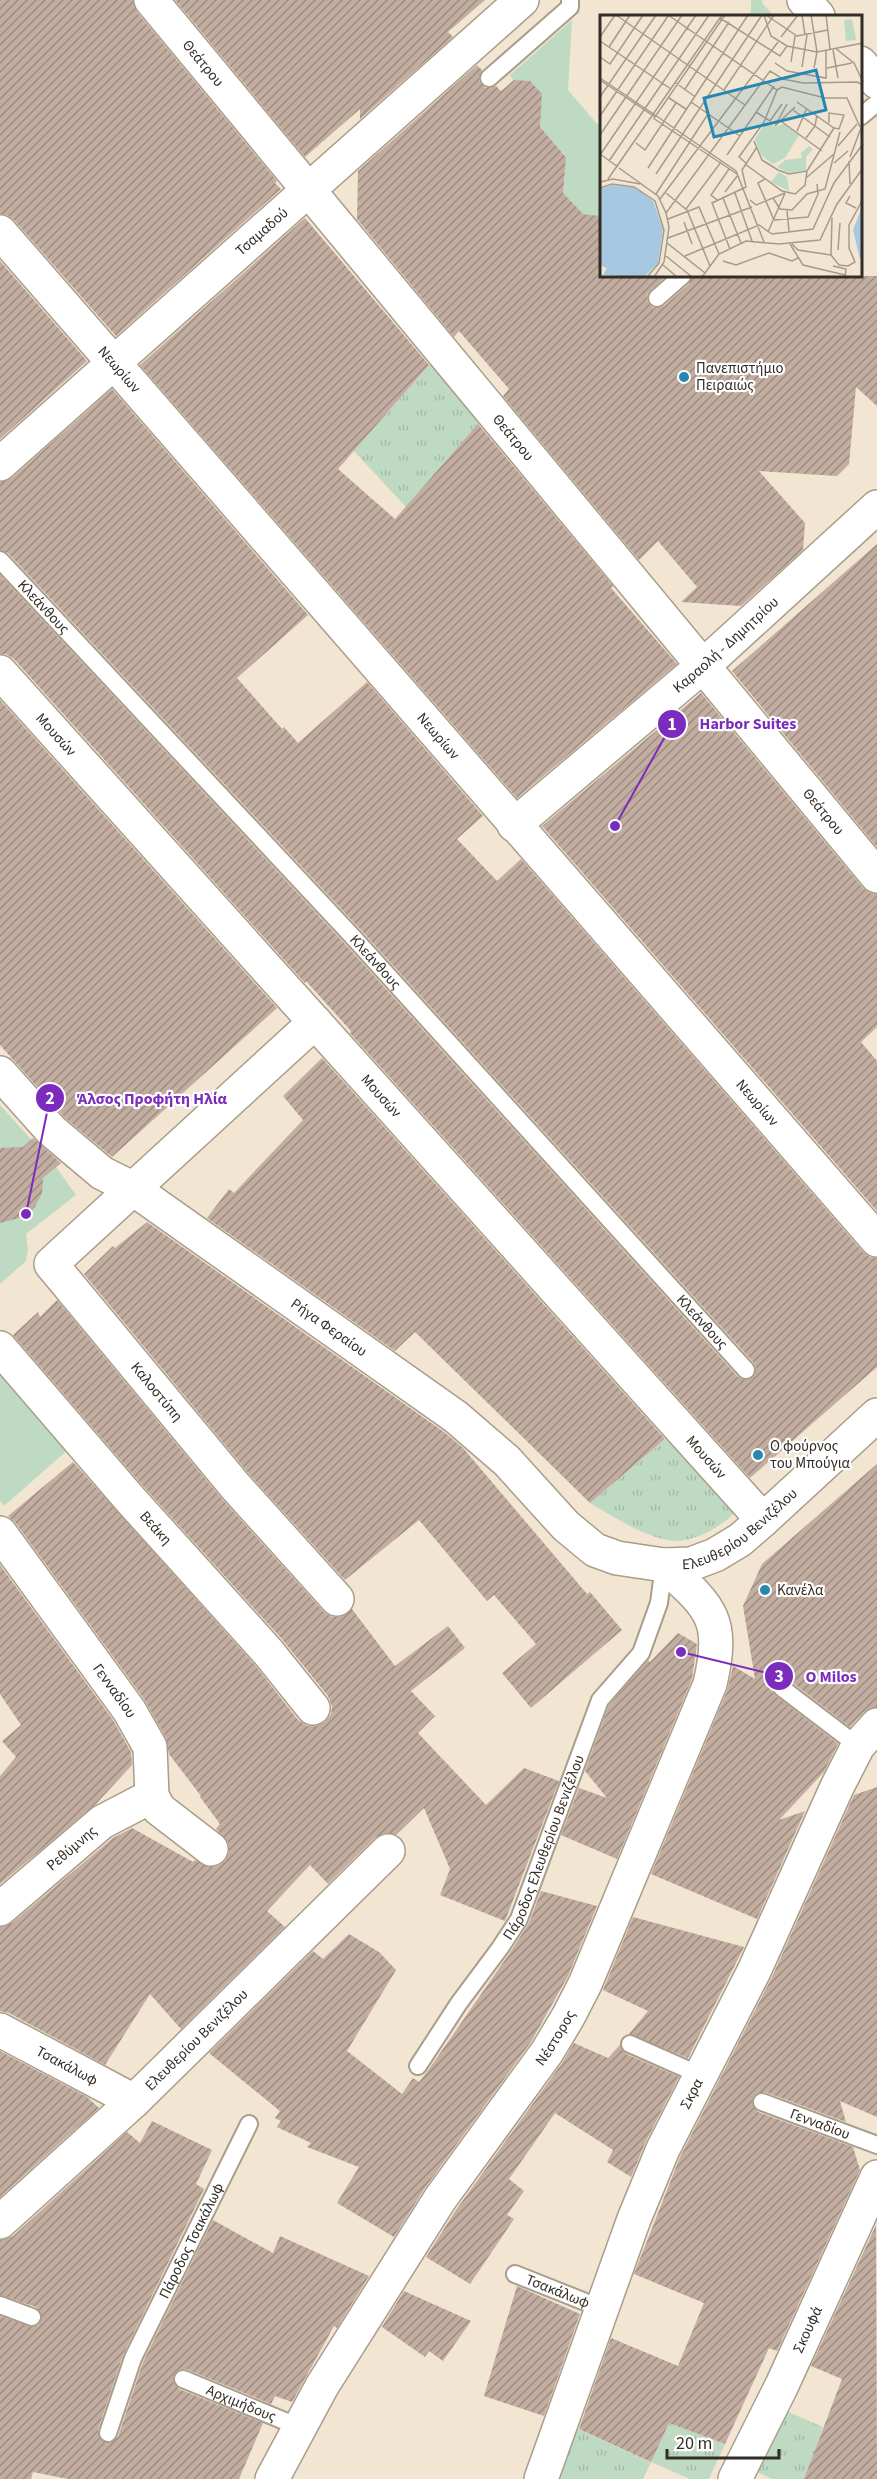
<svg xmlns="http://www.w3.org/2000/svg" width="877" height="2479" viewBox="0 0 877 2479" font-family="'Source Sans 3',sans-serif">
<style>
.grass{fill:url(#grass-tufts)}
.green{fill:#bfdac2}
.building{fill:url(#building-hatch)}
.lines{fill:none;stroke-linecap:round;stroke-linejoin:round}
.lane-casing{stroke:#a99d8b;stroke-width:20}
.street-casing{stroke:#a99d8b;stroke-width:36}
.lane{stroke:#fff;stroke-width:16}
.street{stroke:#fff;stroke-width:33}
.poi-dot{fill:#2787b2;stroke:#fff;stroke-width:2}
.labels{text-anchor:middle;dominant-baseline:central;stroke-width:4.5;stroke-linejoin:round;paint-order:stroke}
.street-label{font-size:15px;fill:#322d26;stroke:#fff}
.poi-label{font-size:15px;fill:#322d26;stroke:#fff;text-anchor:start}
.inset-road{fill:none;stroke:#a59b8d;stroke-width:1.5}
.view{fill:#2787b2;fill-opacity:0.15;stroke:#2787b2;stroke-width:3}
.inset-edge{fill:none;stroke:#322d26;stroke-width:3}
.leader{fill:none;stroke:#7b2cbf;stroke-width:2}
.callout-dot{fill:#7b2cbf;stroke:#fff;stroke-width:2}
.mark-label{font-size:18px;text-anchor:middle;font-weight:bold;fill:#fff}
.callout-label{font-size:16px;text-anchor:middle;font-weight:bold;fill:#7b2cbf;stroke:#fff;stroke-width:4.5;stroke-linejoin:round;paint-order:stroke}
</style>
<defs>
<pattern id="grass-tufts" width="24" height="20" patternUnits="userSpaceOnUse" patternTransform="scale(1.5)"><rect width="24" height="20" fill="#bfdac2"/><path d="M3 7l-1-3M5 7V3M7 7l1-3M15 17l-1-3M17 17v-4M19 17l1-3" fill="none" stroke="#a5bba7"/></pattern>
<pattern id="building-hatch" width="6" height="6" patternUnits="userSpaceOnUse" patternTransform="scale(1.5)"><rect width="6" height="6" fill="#c2ada0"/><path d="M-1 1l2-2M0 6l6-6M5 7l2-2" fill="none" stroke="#9e8d82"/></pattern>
</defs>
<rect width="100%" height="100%" fill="#f2e5d1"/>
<path class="grass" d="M431,363L481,421L406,507L354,451Z
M668,1437L736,1512C721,1526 697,1541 675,1541C649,1540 612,1516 590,1503Z
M786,2411L823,2427L805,2479H772L757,2472Z
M669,2423L725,2444L709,2479H690L651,2462L643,2479H553L572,2426L650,2462Z"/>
<path class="green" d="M751,0H762V3L774,16H746L751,12Z
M572,20L568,90L597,124H601V216L583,214L563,193L566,156L538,125L510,75Z
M0,1105L56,1167L76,1195L26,1234L28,1250L26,1261L0,1284Z
M0,1368L70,1448L4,1506L0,1501Z"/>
<path class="building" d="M0,0H133L137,12L277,181L275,183L281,189L116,336L14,220L7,215L0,214Z
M175,0H485L448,32L453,37L360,119V109L305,157Z
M477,65L482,70L479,81L485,88L496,86L501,91L514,80L530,81L542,94L540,127L566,157L563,193L583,214L601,216V276H666L647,294V301L653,308L664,306L689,284L692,276H877V406L856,387L849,464L837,476L759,471L805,523L803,550L741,606L681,602L697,587L658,541L639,560L503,396L509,389L459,331L454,337L357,219L358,171Z
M305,218L429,365L338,469L395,519L478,424L613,586L611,588L677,664L517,798L140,365Z
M0,261L87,361L0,439Z
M112,389L308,615L237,678L282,729L284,727L298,743L367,682L483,816L457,839L497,881L521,859L863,1252L870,1257L877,1258V1367L750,1478L350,1033L351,1031L306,981L305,983L14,659L6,654H0V575L345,944L738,1377L748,1380L753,1377L756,1368L754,1363L361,930L8,553L0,550V482L12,478Z
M877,544V847L732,671Z
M701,693L863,888L870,893L877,894V1027L861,1042L877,1061V1211L542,826Z
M0,700L277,1008L112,1157L64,1117L0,1045Z
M322,1058L665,1439L590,1503L415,1332L395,1351L207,1218L229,1189L234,1193L303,1120L283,1096Z
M33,1138L61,1163L43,1178L42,1193L35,1207L23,1217L0,1223V1148L23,1147Z
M147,1222L444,1432L463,1448L587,1594L590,1592L622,1630L531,1708L502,1673L536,1644L494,1595L487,1601L419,1520L345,1580L250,1475L84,1274L113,1246L115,1248Z
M57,1300L222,1499L324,1612L332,1617H340L352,1609L395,1666L448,1626L465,1648L411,1691L435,1716L418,1733L486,1805L524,1768L559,1781L505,1921L440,1895L450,1869L424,1808L396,1835L384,1833L375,1838L328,1884L310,1865L267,1911L285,1927L181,2029L150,1994L105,2065L9,2013L0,2011V1927L12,1923L113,1838L132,1828L193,1862L195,1860L208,1867L218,1866L225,1861L229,1852L228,1842L216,1829L220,1824L200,1797L201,1796L169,1754L166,1738L144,1699L15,1522L8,1516L73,1462L254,1664L298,1720L307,1726H316L325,1722L331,1714L332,1706L328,1696L282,1639L143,1486L13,1335L38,1312L40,1317Z
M877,1464V1707L864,1712L850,1727L788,1679L779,1678L773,1682L772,1691L776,1696L838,1744L824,1772L779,1820L805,1811L757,1919L651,1874L727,1691L733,1666L755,1679L743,1606L762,1564Z
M0,1565L113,1720L131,1752L132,1765L96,1804L0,1884V1776L16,1757L2,1741L21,1725L0,1694Z
M678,1633L697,1644L692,1679L617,1859L561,1835L579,1788L607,1798L585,1771L609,1705L648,1660L650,1662Z
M877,1787V2117L840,2101L846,2122L765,2092L756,2094L752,2103L758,2112L853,2147L860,2170L777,2351L769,2348L725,2444L669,2423L651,2462L579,2429L611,2338L678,2366L704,2303L634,2274L680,2157L771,1979L854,1795Z
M541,1891L597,1906L568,1976L531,2042L425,2188L394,2237L337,2203L359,2167L307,2147L311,2143L277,2127L281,2121L275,2118L280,2111L209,2053L313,1951L323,1959L349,1934L379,1952L396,1970L347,2051L402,2094L413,2078L419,2082L427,2072L509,1954L529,1923Z
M633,1917L744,1947L688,2058L629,2034L648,2011L603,1990Z
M574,2043L608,2058L620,2045L626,2054L679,2077L646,2141L631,2177L607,2162L613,2150L555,2113L509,2179L524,2191L507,2215L514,2219L470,2284L426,2257L456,2210L562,2063Z
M0,2051L87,2097L99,2108L0,2197Z
M152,2121L212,2150L196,2184L204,2189L123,2355L98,2430L101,2440L110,2443L118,2437L143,2362L213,2220L273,2253L280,2236L369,2276L337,2328L334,2326L292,2402L275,2396L271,2404L186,2369H181L174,2374L173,2381L179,2389L263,2423L239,2479H68L33,2472L31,2479H0V2316L33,2327L39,2325L42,2316L36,2307L0,2295V2240L13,2236L127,2132L140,2143Z
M876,2225L877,2479H804L842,2379L811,2366Z
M517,2286L580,2314L544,2416L484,2396Z
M404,2291L471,2321L443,2361L429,2351L425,2357L382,2327Z"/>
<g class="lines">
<defs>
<g id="lane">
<path d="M489,78L570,7V0"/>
<path d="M860,117L877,103"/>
<path d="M657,298L682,276"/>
<path id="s1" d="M0,560L353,937L746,1370"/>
<path d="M782,1688L858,1746"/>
<path d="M630,2044L700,2075"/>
<path id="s2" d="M418,2066L459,2003L500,1948L519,1919L600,1700L641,1653L659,1603L664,1565"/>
<path id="s3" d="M762,2102L877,2145"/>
<path id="s4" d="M515,2274L603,2309"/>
<path d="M0,2305L32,2317"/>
<path id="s5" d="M183,2379L299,2427"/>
<path id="s6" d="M108,2433L133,2358L249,2124"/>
</g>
<g id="street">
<path id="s7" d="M151,0L877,876"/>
<path d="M804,0L818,16"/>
<path d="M860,63L877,82"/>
<path id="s8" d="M0,232L877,1240"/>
<path id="s9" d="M0,464L522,0"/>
<path id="s10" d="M0,672L763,1520"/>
<path id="s11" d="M514,825L703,666L877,507"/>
<path id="s12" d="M315,1022L51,1264L236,1487L337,1599"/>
<path id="s13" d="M0,1073L51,1130L102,1173L132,1188L456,1417L507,1461L566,1526L595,1550L617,1558L664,1565L691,1564L715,1555L740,1540L763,1520L877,1415"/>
<path id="s14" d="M0,1348L129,1498L268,1652L313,1708"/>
<path id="s15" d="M0,1533L129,1710L150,1747L152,1796L159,1809L211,1849"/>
<path id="s16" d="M0,1909L102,1822L152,1796"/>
<path id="s17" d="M0,2030L134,2101"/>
<path id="s18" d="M0,2222L134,2101L388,1851"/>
<path id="s19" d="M272,2479L322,2386L440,2199L547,2052L568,2017L585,1984L710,1684C725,1618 711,1608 664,1565"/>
<path id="s20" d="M541,2479L634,2219L663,2149L754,1971L837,1787L858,1746L877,1725"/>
<path id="s21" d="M735,2479L782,2385L877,2177"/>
</g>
</defs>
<use href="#lane" class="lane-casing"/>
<use href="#street" class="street-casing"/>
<use href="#lane" class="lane"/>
<use href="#street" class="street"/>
</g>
<g class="poi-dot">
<circle cx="684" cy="377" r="6"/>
<circle cx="758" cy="1455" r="6"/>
<circle cx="765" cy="1590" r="6"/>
</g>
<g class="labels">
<g class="street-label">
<text stroke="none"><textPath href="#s7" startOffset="82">Θεάτρου</textPath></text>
<text stroke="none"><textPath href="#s9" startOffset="350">Τσαμαδού</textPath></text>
<text stroke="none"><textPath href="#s8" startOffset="182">Νεωρίων</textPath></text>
<text stroke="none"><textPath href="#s7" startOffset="568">Θεάτρου</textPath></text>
<text stroke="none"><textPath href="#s1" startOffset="64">Κλεάνθους</textPath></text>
<text stroke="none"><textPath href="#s11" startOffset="278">Καραολή - Δημητρίου</textPath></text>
<text stroke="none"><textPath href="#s10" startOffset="84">Μουσών</textPath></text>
<text stroke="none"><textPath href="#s8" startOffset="668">Νεωρίων</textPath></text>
<text stroke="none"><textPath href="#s7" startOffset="1054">Θεάτρου</textPath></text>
<text stroke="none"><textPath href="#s1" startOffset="550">Κλεάνθους</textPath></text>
<text stroke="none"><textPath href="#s10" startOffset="570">Μουσών</textPath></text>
<text stroke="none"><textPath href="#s8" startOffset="1154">Νεωρίων</textPath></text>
<text stroke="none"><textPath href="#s1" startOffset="1036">Κλεάνθους</textPath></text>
<text stroke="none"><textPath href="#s13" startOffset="418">Ρήγα Φεραίου</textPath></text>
<text stroke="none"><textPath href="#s12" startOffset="524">Καλοστύπη</textPath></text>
<text stroke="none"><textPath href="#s10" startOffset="1056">Μουσών</textPath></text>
<text stroke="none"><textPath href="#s13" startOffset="924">Ελευθερίου Βενιζέλου</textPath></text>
<text stroke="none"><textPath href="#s14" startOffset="238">Βεάκη</textPath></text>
<text stroke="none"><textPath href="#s15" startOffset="195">Γενναδίου</textPath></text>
<text stroke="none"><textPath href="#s16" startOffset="94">Ρεθύμνης</textPath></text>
<text stroke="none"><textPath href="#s2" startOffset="254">Πάροδος Ελευθερίου Βενιζέλου</textPath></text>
<text stroke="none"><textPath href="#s19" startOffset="525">Νέστορος</textPath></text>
<text stroke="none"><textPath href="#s18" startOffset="268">Ελευθερίου Βενιζέλου</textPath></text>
<text stroke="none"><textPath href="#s17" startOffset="76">Τσακάλωφ</textPath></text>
<text stroke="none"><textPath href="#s20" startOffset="414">Σκρα</textPath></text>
<text stroke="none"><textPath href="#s3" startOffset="62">Γενναδίου</textPath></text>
<text stroke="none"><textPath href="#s6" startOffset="210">Πάροδος Τσακάλωφ</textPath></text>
<text stroke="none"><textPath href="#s4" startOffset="46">Τσακάλωφ</textPath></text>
<text stroke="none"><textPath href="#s21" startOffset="166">Σκουφά</textPath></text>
<text stroke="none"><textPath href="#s5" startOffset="63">Αρχιμήδους</textPath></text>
</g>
<g class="poi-label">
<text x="696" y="368">Πανεπιστήμιο<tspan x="696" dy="17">Πειραιώς</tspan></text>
<text x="770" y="1446">Ο φούρνος<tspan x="770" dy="17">του Μπούγια</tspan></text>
<text x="777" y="1590">Κανέλα</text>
</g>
</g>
<g transform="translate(600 15)">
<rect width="262" height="262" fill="#f2e5d1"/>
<path d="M252,4L256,25L246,26L244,5ZM167,106L175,112L183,109L199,120L185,143L173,149L161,140L155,124ZM209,131L213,134L206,142V155L189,158L177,152L185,145L202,143L201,138ZM179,157L187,162L189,176L171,167Z" fill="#bfdac2"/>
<path d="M13,170L35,173L53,186L63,214L58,248L44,262L3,260L7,253L0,250V174ZM262,192L263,243L260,244L253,215Z" fill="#a6c8e0"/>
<path class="inset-road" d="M16,0L145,90M68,0L177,75M164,0L171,21L187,31L217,37L263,28M166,0L197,21L228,15M202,0L205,20M211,0L217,37L214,53M226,0L230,34M120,3L180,41L187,31M0,22L15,0M181,22L198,0M0,26L71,74M9,32L30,0M235,33L254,48L263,67M233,35L238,63M0,42L10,49L43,0M191,47L195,21M175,48L187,56L226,63V35M202,52L207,20M227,53L252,48M0,63L55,100M0,65L55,102L125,0M76,68L94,81M85,74L129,7M124,75L174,0M177,75L182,72L225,83H247L260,112M0,82L56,0M69,83L86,94M91,87L140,121M197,87L234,113L239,114L244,100L229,98V108M187,89L175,111L195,92M193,95L230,122M156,97L170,106L182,89M55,100L136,156L164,227M0,101L68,1M53,103L137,159M182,107L222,136M197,116L207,93M0,120L82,0M206,123L215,111L217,100M154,126L162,145L178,155L189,159L207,156M36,128L45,135L76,88M238,131L257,109M0,139L18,152M0,140L96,0M127,140L174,71M250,142L263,108M9,146L109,0M249,146L250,169M146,148L139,142L164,107L177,75M234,148L248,136M145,149L182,176L195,179L205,170L207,156L234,113M19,153L58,181L66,198L69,212L64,247L54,262M48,153L148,0M56,159L162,0M206,163L234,139M8,164L122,0M165,164L158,168L174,205M0,167L13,164L40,169M0,173L12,169L34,172L55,186L64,215L59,248L47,262M125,177L138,160M66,178L87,195L110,251M135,178L152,226M56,179L108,99M250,181L246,188L256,193M123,183L141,228M173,183L180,194L192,195L207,179L225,174L240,117M60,184L178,27M117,185L111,180L129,154M150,185L156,190L185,178M86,194L121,147M187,195L189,217M66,198L170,56L183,64L203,68L257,67L263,70M232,203L231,240L239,250L248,251L255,247L249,233V210L263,184M68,204L99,192L119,239M174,205L208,202L218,179L217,169M84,207L92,229M168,217L185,178M68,223L152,192M67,228L105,258M190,229L203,250L245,260M192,229L198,235L231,240M130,234L112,188L146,172L142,155L157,132M238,235L240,208M66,241L92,262M85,241L159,210L172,219L213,214L234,168L263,129M123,246L136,250L169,238L192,246L198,243M63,250L77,262M233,251L246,254L245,262M102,262L119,239L146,226L179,229L220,225L237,189L263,153"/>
<path class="view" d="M216,55L226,95L114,122L104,83Z"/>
<rect width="262" height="262" class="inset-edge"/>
</g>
<path class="leader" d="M615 826L672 724M26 1214L50 1098M681 1652L779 1676"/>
<g class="callout-dot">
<circle cx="615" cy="826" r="6"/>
<circle cx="26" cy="1214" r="6"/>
<circle cx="681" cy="1652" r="6"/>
<circle cx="672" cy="724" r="15"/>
<circle cx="50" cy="1098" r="15"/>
<circle cx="779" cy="1676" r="15"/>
</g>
<g class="mark-label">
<text x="672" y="730">1</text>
<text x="50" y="1104">2</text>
<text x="779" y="1682">3</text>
</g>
<g class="callout-label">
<text x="748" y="729">Harbor Suites</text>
<text x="152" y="1104">Άλσος Προφήτη Ηλία</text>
<text x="831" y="1682">O Milos</text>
</g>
<path d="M667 2449v9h112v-9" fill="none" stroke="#322d26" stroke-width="3"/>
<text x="676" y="2449" font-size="18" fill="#322d26" stroke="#ffffff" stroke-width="4.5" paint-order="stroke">20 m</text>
</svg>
